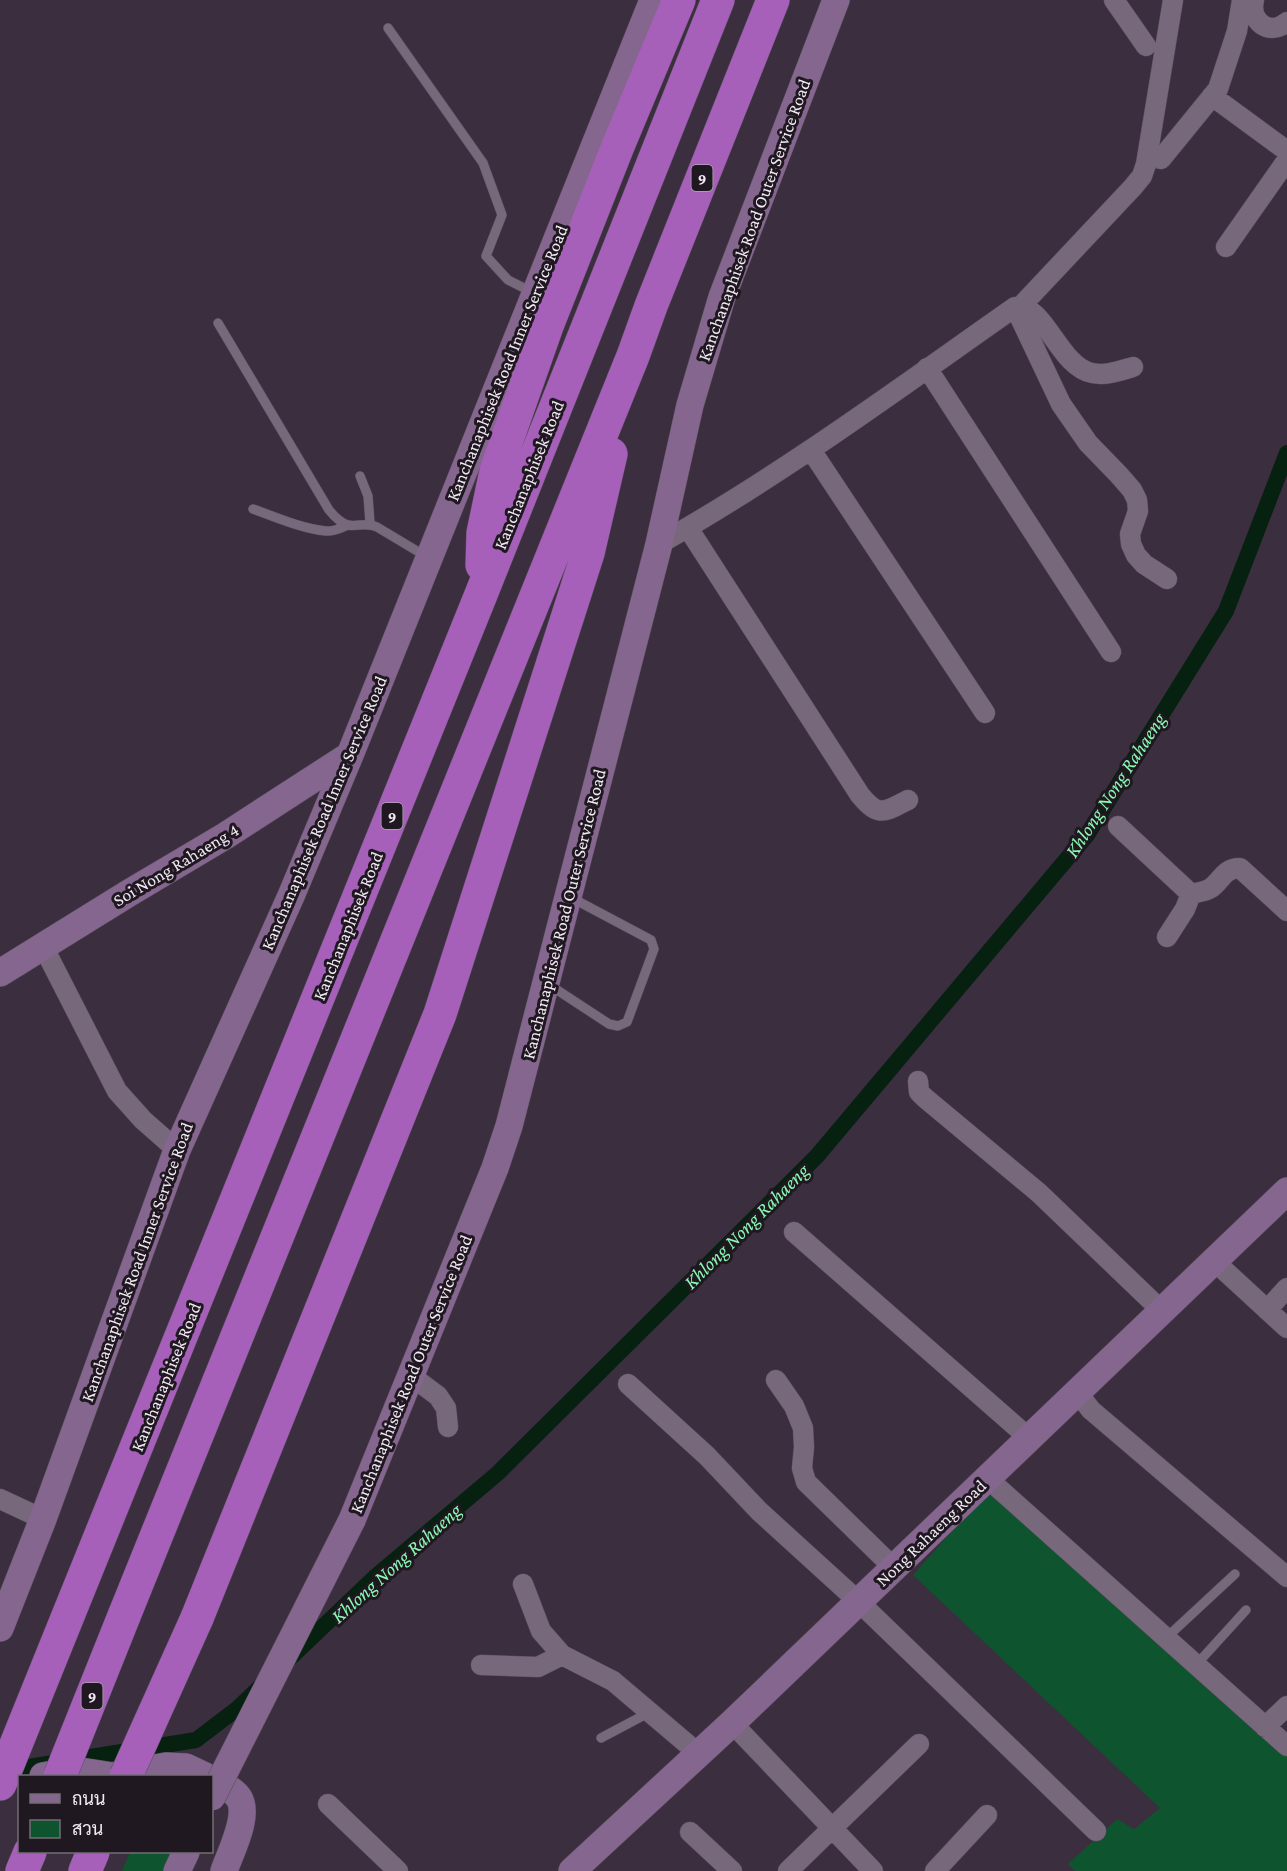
<svg xmlns="http://www.w3.org/2000/svg" width="1287" height="1871" viewBox="0 0 1287 1871" font-family="'Crimson Pro',Sarabun,serif">
<style>
.green{fill:#0e542f}
.lines{fill:none;stroke-linecap:round;stroke-linejoin:round}
.canal{stroke:#072111;stroke-width:16}
.lane-casing{stroke:#584d5c;stroke-width:10}
.street-casing{stroke:#584d5c;stroke-width:21}
.secondary-casing{stroke:#584d5c;stroke-width:28}
.highway-casing{stroke:#584d5c;stroke-width:34}
.lane{stroke:#77687b;stroke-width:9}
.street{stroke:#77687b;stroke-width:20}
.secondary{stroke:#85668e;stroke-width:27}
.highway{stroke:#a660ba;stroke-width:33}
.secondary-bridge-casing{stroke:#584d5c;stroke-width:28;stroke-linecap:butt}
.highway-bridge-casing{stroke:#584d5c;stroke-width:34;stroke-linecap:butt}
.secondary-bridge{stroke:#85668e;stroke-width:27}
.highway-bridge{stroke:#a660ba;stroke-width:33}
.labels{text-anchor:middle;dominant-baseline:central;stroke-width:6;stroke-linejoin:round;paint-order:stroke}
.shield{fill:#1f1820;stroke:#b3aab4;stroke-width:1.5}
.shield-label{font-size:16px;font-weight:bold;fill:#f2e9f4}
.street-label{font-size:18px;fill:#f2e9f4;stroke:#1f1820}
.water-label{font-size:20px;font-style:italic;fill:#8af9b2;stroke:#1f1820}
</style>
<rect width="100%" height="100%" fill="#3b2e3f"/>
<path class="green" d="M987,1492L1287,1750V1871H1075L1068,1864L1117,1819L1134,1829L1160,1808L913,1575Z
M130,1852H178L168,1871H122Z"/>
<g class="lines">
<path class="canal" d="M289,1659L375,1577L498,1473L817,1156L1087,835L1226,611L1287,453
M4,1771L196,1740L238,1708L262,1685"/>
<defs>
<path id="lane" d="M388,28L483,163L502,215L486,256L508,280L532,292
M218,323L329,510C333,515 341,523 348,525C358,527 366,522 377,527L427,557
M360,476L368,496L370,523
M253,509C275,517 303,529 326,531C334,532 341,528 348,525
M548,984L609,1024L618,1026L627,1022L654,949L651,940L570,897
M1166,1638L1235,1574
M1196,1665L1246,1610
M601,1738L650,1712"/>
<path id="street" d="M1114,0L1146,46
M1254,0C1249,21 1269,37 1287,22
M1212,96L1287,151
M1161,159L1218,89L1237,31L1242,0
M1226,247L1287,160
M1022,305L1133,187L1142,176L1146,164L1173,0
M1015,307C1044,302 1059,367 1092,373C1106,376 1119,371 1133,367
M927,368L1111,652
M811,450L985,713
M688,528L860,795C879,818 884,812 908,800
M659,544C783,474 898,389 1015,307L1061,404L1088,443L1119,475L1132,490L1137,500L1138,511L1130,534L1131,544L1136,555L1144,564L1167,579
M1118,826L1191,894C1198,892 1205,892 1211,888C1222,880 1224,868 1240,868L1287,911
M1167,937L1185,909L1191,894
M43,946L117,1091L143,1120L177,1150
M918,1081L919,1092L925,1098L1039,1193L1162,1311
M794,1232L1029,1438
M1213,1260L1287,1328
M1267,1310L1287,1288
M410,1375L438,1396L446,1408L448,1427
M776,1380L794,1406L803,1428L804,1447L802,1468L806,1482L894,1568
M628,1384L707,1456L759,1511L859,1602L1096,1831
M1077,1392L1091,1410L1287,1577
M987,1478L1287,1746
M0,1499L43,1519
M523,1584L541,1631L562,1655L613,1681L699,1754
M481,1665L538,1667L562,1655
M732,1723L873,1871
M1265,1727L1287,1706
M328,1804L398,1871
M690,1832L732,1871
M788,1871L919,1744
M935,1871L987,1815"/>
<path id="secondary" d="M0,973L129,893L225,836L350,755
M352,1520L495,1168L509,1126L659,544L690,405L722,297L836,0
M0,1628L43,1519L177,1150L291,896L350,755L653,0
M43,1776L74,1770L113,1776L166,1766L186,1767L205,1776
M212,1780C221,1785 233,1789 239,1798C250,1816 230,1853 224,1871
M177,1871L186,1852
M572,1871L732,1723L1287,1191"/>
<path id="highway" d="M482,565L483,533L496,471L547,326L618,146L679,0
M124,1616L633,356L651,306L773,0
M197,1618L440,1014L588,553L611,454
M0,1784L480,597L718,0
M22,1871L30,1852
M85,1871L93,1852"/>
</defs>
<use href="#lane" class="lane-casing"/>
<use href="#street" class="street-casing"/>
<use href="#secondary" class="secondary-casing"/>
<use href="#highway" class="highway-casing"/>
<use href="#lane" class="lane"/>
<use href="#street" class="street"/>
<use href="#secondary" class="secondary"/>
<use href="#highway" class="highway"/>
<defs>
<path id="secondary-bridge" d="M212,1797L352,1520"/>
<path id="highway-bridge" d="M60,1776L124,1616
M126,1776L197,1618"/>
</defs>
<use href="#secondary-bridge" class="secondary-bridge-casing"/>
<use href="#highway-bridge" class="highway-bridge-casing"/>
<use href="#secondary-bridge" class="secondary-bridge"/>
<use href="#highway-bridge" class="highway-bridge"/>
</g>
<g class="labels">
<g class="shield">
<rect x="691.5" y="165" width="21" height="26" rx="4.5"/>
<rect x="381.5" y="803" width="21" height="26" rx="4.5"/>
<rect x="81.5" y="1683" width="21" height="26" rx="4.5"/>
</g>
<g class="shield-label">
<text x="702" y="178">9</text>
<text x="392" y="816">9</text>
<text x="92" y="1696">9</text>
</g>
<g class="street-label">
<text transform="translate(754 220) rotate(-70)">Kanchanaphisek Road Outer Service Road</text>
<text transform="translate(507 363) rotate(-68)">Kanchanaphisek Road Inner Service Road</text>
<text transform="translate(529 475) rotate(-68)">Kanchanaphisek Road</text>
<text transform="translate(324 813) rotate(-67)">Kanchanaphisek Road Inner Service Road</text>
<text transform="translate(176 865) rotate(-31)">Soi Nong Rahaeng 4</text>
<text transform="translate(564 914) rotate(-76)">Kanchanaphisek Road Outer Service Road</text>
<text transform="translate(348 926) rotate(-68)">Kanchanaphisek Road</text>
<text transform="translate(137 1262) rotate(-70)">Kanchanaphisek Road Inner Service Road</text>
<text transform="translate(411 1374) rotate(-68)">Kanchanaphisek Road Outer Service Road</text>
<text transform="translate(166 1377) rotate(-68)">Kanchanaphisek Road</text>
<text transform="translate(931 1533) rotate(-44)">Nong Rahaeng Road</text>
</g>
<g class="water-label">
<text transform="translate(1115 785) rotate(-57)">Khlong Nong Rahaeng</text>
<text transform="translate(746 1226) rotate(-45)">Khlong Nong Rahaeng</text>
<text transform="translate(396 1563) rotate(-42)">Khlong Nong Rahaeng</text>
</g>
</g>
<rect x="18" y="1775" width="195" height="78" fill="#1f1820" stroke="#736c75" stroke-width="1.5"/>
<rect x="30" y="1794" width="30" height="9" fill="#85668e" stroke="#736c75" stroke-width="1.5"/>
<text x="72" y="1805" font-size="18" fill="#f2e9f4">ถนน</text>
<rect x="30" y="1820" width="30" height="18" fill="#0e542f" stroke="#736c75" stroke-width="1.5"/>
<text x="72" y="1835" font-size="18" fill="#f2e9f4">สวน</text>
</svg>
